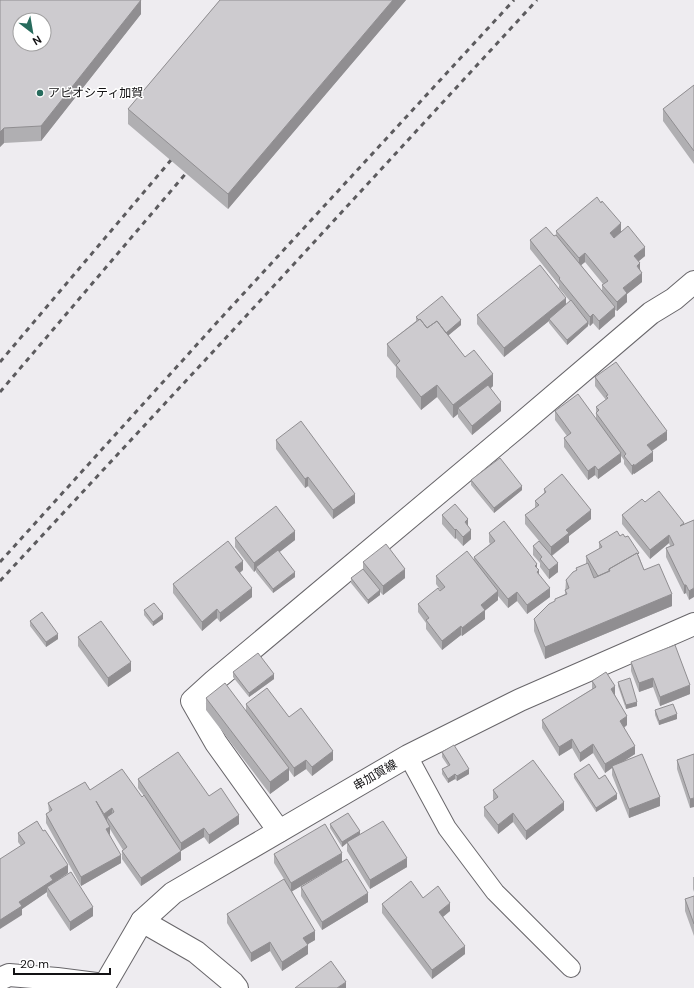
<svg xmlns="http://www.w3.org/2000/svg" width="694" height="988" viewBox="0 0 694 988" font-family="'DM Sans','Noto Sans JP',sans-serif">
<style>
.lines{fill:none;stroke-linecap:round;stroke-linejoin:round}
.service-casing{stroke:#68666a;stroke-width:20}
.minor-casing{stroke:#68666a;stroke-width:24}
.tertiary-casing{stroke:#68666a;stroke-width:24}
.secondary-casing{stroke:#68666a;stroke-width:24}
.service{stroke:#fff;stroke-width:18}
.minor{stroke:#fff;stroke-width:22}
.tertiary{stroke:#fff;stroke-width:22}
.secondary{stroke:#fff;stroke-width:22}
.rail{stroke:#5c5b5e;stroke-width:3;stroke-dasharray:5 5;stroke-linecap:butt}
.wall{fill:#b0afb2;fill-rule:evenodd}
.shaded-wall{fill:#908e91}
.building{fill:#cdcbcf;stroke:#908e91;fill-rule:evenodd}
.poi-dot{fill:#276b5d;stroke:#fff;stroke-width:1.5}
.labels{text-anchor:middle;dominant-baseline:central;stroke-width:3;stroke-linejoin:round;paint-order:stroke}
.poi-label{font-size:12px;fill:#131214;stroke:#fff;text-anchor:start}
.street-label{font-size:12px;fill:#131214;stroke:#fff}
</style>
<rect width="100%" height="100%" fill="#eeecf0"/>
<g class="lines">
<defs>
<path id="service" d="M408,756L447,828L495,892L571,968"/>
<path id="minor" d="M279,831L216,743L192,701L214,681L516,428L651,313L674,299L694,282
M0,979L9,975L57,979L104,985"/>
<path id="tertiary" d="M142,921L196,952L233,983L237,988"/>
<path id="secondary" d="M103,988L142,921L173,893L408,756L520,700L694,624"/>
</defs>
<use href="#service" class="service-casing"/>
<use href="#minor" class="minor-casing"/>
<use href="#tertiary" class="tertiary-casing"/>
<use href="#secondary" class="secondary-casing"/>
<use href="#service" class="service"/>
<use href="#minor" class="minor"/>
<use href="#tertiary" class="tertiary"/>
<use href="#secondary" class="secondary"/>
<path class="rail" d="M0,362L177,153
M0,392L193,165
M0,562L221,318L514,0
M0,581L235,328L537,0"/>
</g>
<path class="wall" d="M0,0H141V14L41,141L4,143L0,147Z
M220,0H406L228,209L128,124V109Z
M694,85V164L663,121V109Z
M556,231L621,232L645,256L639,261L642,282L627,294V302L617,311L615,310V316L599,330L593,323L590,326L588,324V326L567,345L549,323V321L504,357L477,324V315L566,305L570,301L559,288V285L530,249V240L554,236L556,235ZM585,262L603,284L602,285V291L581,265Z
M416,317L461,325L448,335L465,357L493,386L490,389L501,411L472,435L458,417V414L453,418L437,397L421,410L396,377V367L387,356V344L416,321Z
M595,377L667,440L652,451L653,461L634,474V473L632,475L624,464V460L621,456V462L598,479L595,475L588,480L564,447V438L567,436L555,420V411L596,419V407L606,400L595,386Z
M276,440L355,503L333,519L308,486L305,488L276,449Z
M471,480L522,490L494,513L471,485Z
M544,489L591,519L569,536V542L552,556L558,572L549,579L540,567V563L533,555V546L540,542L525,524V515L535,508V501L544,493Z
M645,502L684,524L694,520L689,600L686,593L684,594L666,557V548L670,546L669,543L650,559L622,524V515Z
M442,515L468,526L471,539L463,546L456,538L455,539L442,524Z
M489,533L537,569L539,574L550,597L527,614L517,601L508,608L498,596V600L485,610V619L462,636L461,635L442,650L426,629V623L418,612V604L441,591L436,584V576L474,561V557L490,544L489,542Z
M620,536L639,556L644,570L672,606L545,659L534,631V619L555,602V599L565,594L566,580L576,571V568L586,564V556L599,549V542Z
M235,538L295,540L279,552L295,577L273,593L256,572V570L254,572L235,547Z
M363,562L405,578L383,595L380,592V595L368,604L351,583V578L363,569Z
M243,570L240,573L252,597L220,622L217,618L202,631L173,593V584Z
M144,610L163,619L153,626L144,615Z
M30,621L58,639L46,647L30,626Z
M78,637L131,671L108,687L78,646Z
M631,662L690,694L660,706L653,687L639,692L631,671Z
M233,672L274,679L249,697L233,677Z
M592,681L615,695L627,725L624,728L635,754L624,761L660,806L629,818L612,775V768L605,773L593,753L580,762L572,748L559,756L542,728V720L592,689Z
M618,682L637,706L626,709L618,686Z
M206,698L246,710V704L289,717L333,760L312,776L306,769L294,777L289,770V780L270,794L206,710Z
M655,710L677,719L659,725L655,715Z
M442,752L469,774L457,781L455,779L448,783L442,774V769L448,766L442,757Z
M694,754L690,808L677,769V760Z
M574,774L599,779L617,799L596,812L574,778Z
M138,779L209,796L239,824L209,844L204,837L181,851V860L141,886L122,859V851L123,850L110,829V835L121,863L81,886L46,823V814L49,812L48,803L90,790L142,797L144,796L138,788Z
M493,790L564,810L526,840L513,822L498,834L484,816V807L494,800L493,799Z
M330,824L360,835L407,867L370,889L347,851V843L342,847L330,828Z
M18,833L68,873L53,884L93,916L70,931L47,896V892L22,909V915L21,846L18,842Z
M274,854L342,862L368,902L322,930L301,896V887L342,862L292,891L315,940L308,944V954L282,971L270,951L251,962L227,923V914L284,879L274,863Z
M693,877H694V892L693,889Z
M694,896V936L685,911V899Z
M423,898L450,911L443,917L465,954L432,979L382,913V904Z"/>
<path class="shaded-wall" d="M141,0V14L41,141V126Z
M393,0H406L228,209V194Z
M4,128V143L0,147V132Z
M621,223V232L610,242V233Z
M645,247V256L634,265V256Z
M585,253V262L579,267V258Z
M640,263V272L637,266Z
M642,273V282L627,294V302L617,311V302L623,288Z
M566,298V307L549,319V321L504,357V348Z
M615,307V316L599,330V321Z
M593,314V323L590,326V317Z
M461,320V325L443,340V335Z
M588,322V326L567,345V340Z
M493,374V386L461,412L458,408V414L453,418V405Z
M437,385V397L421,410V397Z
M501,402V411L472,435V426Z
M667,431V440L647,454V445Z
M653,452V461L634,474V466Z
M621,453V462L598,479V470Z
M634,464V473L632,475V466Z
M595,466V475L588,480V471Z
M308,477V486L305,488V479Z
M522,486V490L494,513V508Z
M355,494V503L333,519V510Z
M591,510V519L569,536V542L551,556V547L566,530Z
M468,519V528L465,522Z
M456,529V538L455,539V530Z
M471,530V539L463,546V537Z
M295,531V540L258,569L256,567V570L254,572V563Z
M669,535V543L650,559V550Z
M243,561V570L235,576V567Z
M558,563V572L549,579V570Z
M537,564V571L539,570V579L535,566Z
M405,569V578L383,595V586Z
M295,572V577L273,593V589Z
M684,585H686V593L684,594Z
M252,588V597L220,622V613Z
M550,588V597L527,614V605Z
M694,588V597L689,600V591Z
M380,590V595L368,604V600Z
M498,591V600L481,614V605Z
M517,592V601L508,608V599Z
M672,594V606L545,659V647Z
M217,609V618L202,631V622Z
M485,610V619L462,636V628Z
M163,614V619L153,626V622Z
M461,626V635L442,650V641Z
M58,634V639L46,647V642Z
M131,662V671L108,687V678Z
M274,674V679L249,697V693Z
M653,678V687L639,692V683Z
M690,685V694L660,706V697Z
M615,686V695L611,698V689Z
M637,702V706L626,709V705Z
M677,714V719L659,725V721Z
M627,716V725L620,730V721Z
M572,739V748L559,756V747Z
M593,744V753L580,762V753Z
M635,746V754L613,768L612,766V768L605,773V764Z
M333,751V760L312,776V767Z
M306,760V769L294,777V768Z
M289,768V780L270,794V782Z
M469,769V774L457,781V776Z
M455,774V779L448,783V779Z
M617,794V799L596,812V808Z
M660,797V806L629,818V809Z
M694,798V807L690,808V799Z
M564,802V810L526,840V831Z
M112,808V817H107V820L104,822V814Z
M513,813V822L498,834V825Z
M239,815V824L209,844V835Z
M110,827V836L106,829Z
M204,828V837L181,851V843Z
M360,831V836L347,842V843L342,847V842Z
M181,851V860L141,886V878Z
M342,853V862L291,892V883Z
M121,855V863L81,886V877Z
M407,858V867L370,889V880Z
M68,865V873L53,883V889L47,887V892L22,909V915L0,929V920L19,902L50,876Z
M368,893V902L322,930V922Z
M450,903V911L439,920V912Z
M93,907V916L70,931V922Z
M315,931V940L303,947V938Z
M270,942V951L251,962V953Z
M308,945V954L282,971V962Z
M465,946V954L432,979V970Z
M346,982V988H337Z"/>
<path class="building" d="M0,0H141L41,126L4,128L0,132ZM20,20H44V44H20Z
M220,0H393L228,194L128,109Z
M694,85V151L663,109Z
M597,197L601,203L602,201L621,223L610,233L614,238L628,226L645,247L634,256L640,263L637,266L642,273L623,288L627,293L617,302L602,285L608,281L585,253L579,258L556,231Z
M546,227L554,236L556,235L615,307L599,321L593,314L590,317L559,279L560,278L530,240Z
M540,265L566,298L504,348L477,315Z
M442,296L461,320L446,333L437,321L427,328L420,319L419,320L416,317Z
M571,300L588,322L567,340L549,319Z
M420,319L427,328L437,321L465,357L474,350L493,374L453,405L437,385L421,397L396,365L400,361L387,344Z
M616,362L667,431L647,445L653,452L634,466V464L632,466L624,456L626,454L596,413L599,410L596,407L608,398L606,396L608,395L595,377Z
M488,385L501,402L472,426L458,408Z
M578,394L621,453L598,470L595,466L588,471L564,438L571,433L555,411Z
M301,421L355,494L333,510L308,477L305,479L276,440Z
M500,458L522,486L494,508L471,480Z
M562,474L591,510L566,530L569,533L551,547L525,515L539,505L535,501L546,492L544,489Z
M659,491L684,523L680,526L694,520V588L689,591L686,585H684L666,548L674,545L669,535L650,550L622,515L642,499L645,502Z
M455,504L468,519L465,522L471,530L463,537L456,529L455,530L442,515Z
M276,506L295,531L254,563L235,538Z
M504,521L537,564L535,566L539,570L537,572L550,588L527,605L517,592L508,599L474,557L495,541L489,533Z
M617,531L620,536L623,534L625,537L628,536L639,553L638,554L637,553L609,569V571L598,576L586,556L602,547L599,542Z
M228,541L243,561L235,567L252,588L220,613L217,609L202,622L173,584Z
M539,541L558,563L549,570L540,559L542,557L533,546Z
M386,544L405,569L383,586L363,562Z
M278,550L295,572L273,589L256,567Z
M467,551L498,591L481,605L485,610L462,628L461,626L442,641L426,620L429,618L418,604L438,588L440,591L445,587L436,576Z
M637,553L644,570L659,564L672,594L545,647L534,619L549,604L555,601V599L567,594L565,590L569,588L566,580L573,572L577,570L576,568L588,563L594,578L610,571L609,569Z
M363,569L380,590L368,600L351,578Z
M154,603L163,614L153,622L144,610Z
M42,612L58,634L46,642L30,621Z
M101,621L131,662L108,678L78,637Z
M675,645L690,685L660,697L653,678L639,683L631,662Z
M258,653L274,674L249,693L233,672Z
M606,672L615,686L611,689L627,716L620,721L635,746L605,764L593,744L580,753L572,739L559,747L542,720L596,687L592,681Z
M630,678L637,702L626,705L618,682Z
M225,683L289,768L270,782L206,698Z
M267,688L289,717L301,708L333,751L312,767L306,760L294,768L246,704Z
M673,704L677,714L659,721L655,710Z
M454,745L469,769L457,776L455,774L448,779L442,769L450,765L442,752Z
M178,752L209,796L221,788L239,815L209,835L204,828L181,843L138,779Z
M642,754L660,797L629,809L612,766Z
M694,754V798L690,799L677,760Z
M533,760L564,802L526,831L513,813L498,825L484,807L498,797L493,790Z
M589,764L599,779L605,775L617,794L596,808L574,774Z
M122,769L142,797L144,795L181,851L141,878L122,851L127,847L107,817L114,812L112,808L104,814L96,801L110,827L106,829L121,855L81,877L46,814L52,810L48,803L85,782L90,790Z
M348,813L360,831L342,842L330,824Z
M37,821L43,831L45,830L68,865L50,876L53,880L19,902L22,906L0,920V859L25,843L18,833Z
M383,821L407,858L370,880L347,842Z
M325,824L342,853L291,883L274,854Z
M347,859L368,893L322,922L301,887Z
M71,872L93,907L70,922L47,887Z
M284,879L315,931L303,938L308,945L282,962L270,942L251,953L227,914Z
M411,881L423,898L438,886L450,903L439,912L465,946L432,970L382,904Z
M694,896V924L685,899Z
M331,961L346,982L337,988H295Z"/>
<circle class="poi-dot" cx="40" cy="93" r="4"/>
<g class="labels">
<g class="poi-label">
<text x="48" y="93">アビオシティ加賀</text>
</g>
<g class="street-label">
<text transform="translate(375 775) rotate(-30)">串加賀線</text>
</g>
</g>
<g transform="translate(32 32) rotate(149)"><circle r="19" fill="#ffffff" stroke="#a1a0a1"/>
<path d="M0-3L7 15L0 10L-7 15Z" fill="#276b5d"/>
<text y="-6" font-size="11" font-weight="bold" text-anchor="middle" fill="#131214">N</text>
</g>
<path d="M14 968v6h96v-6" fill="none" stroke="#131214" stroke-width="2"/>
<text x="20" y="968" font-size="12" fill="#131214" stroke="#ffffff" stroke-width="3" paint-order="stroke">20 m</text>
</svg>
